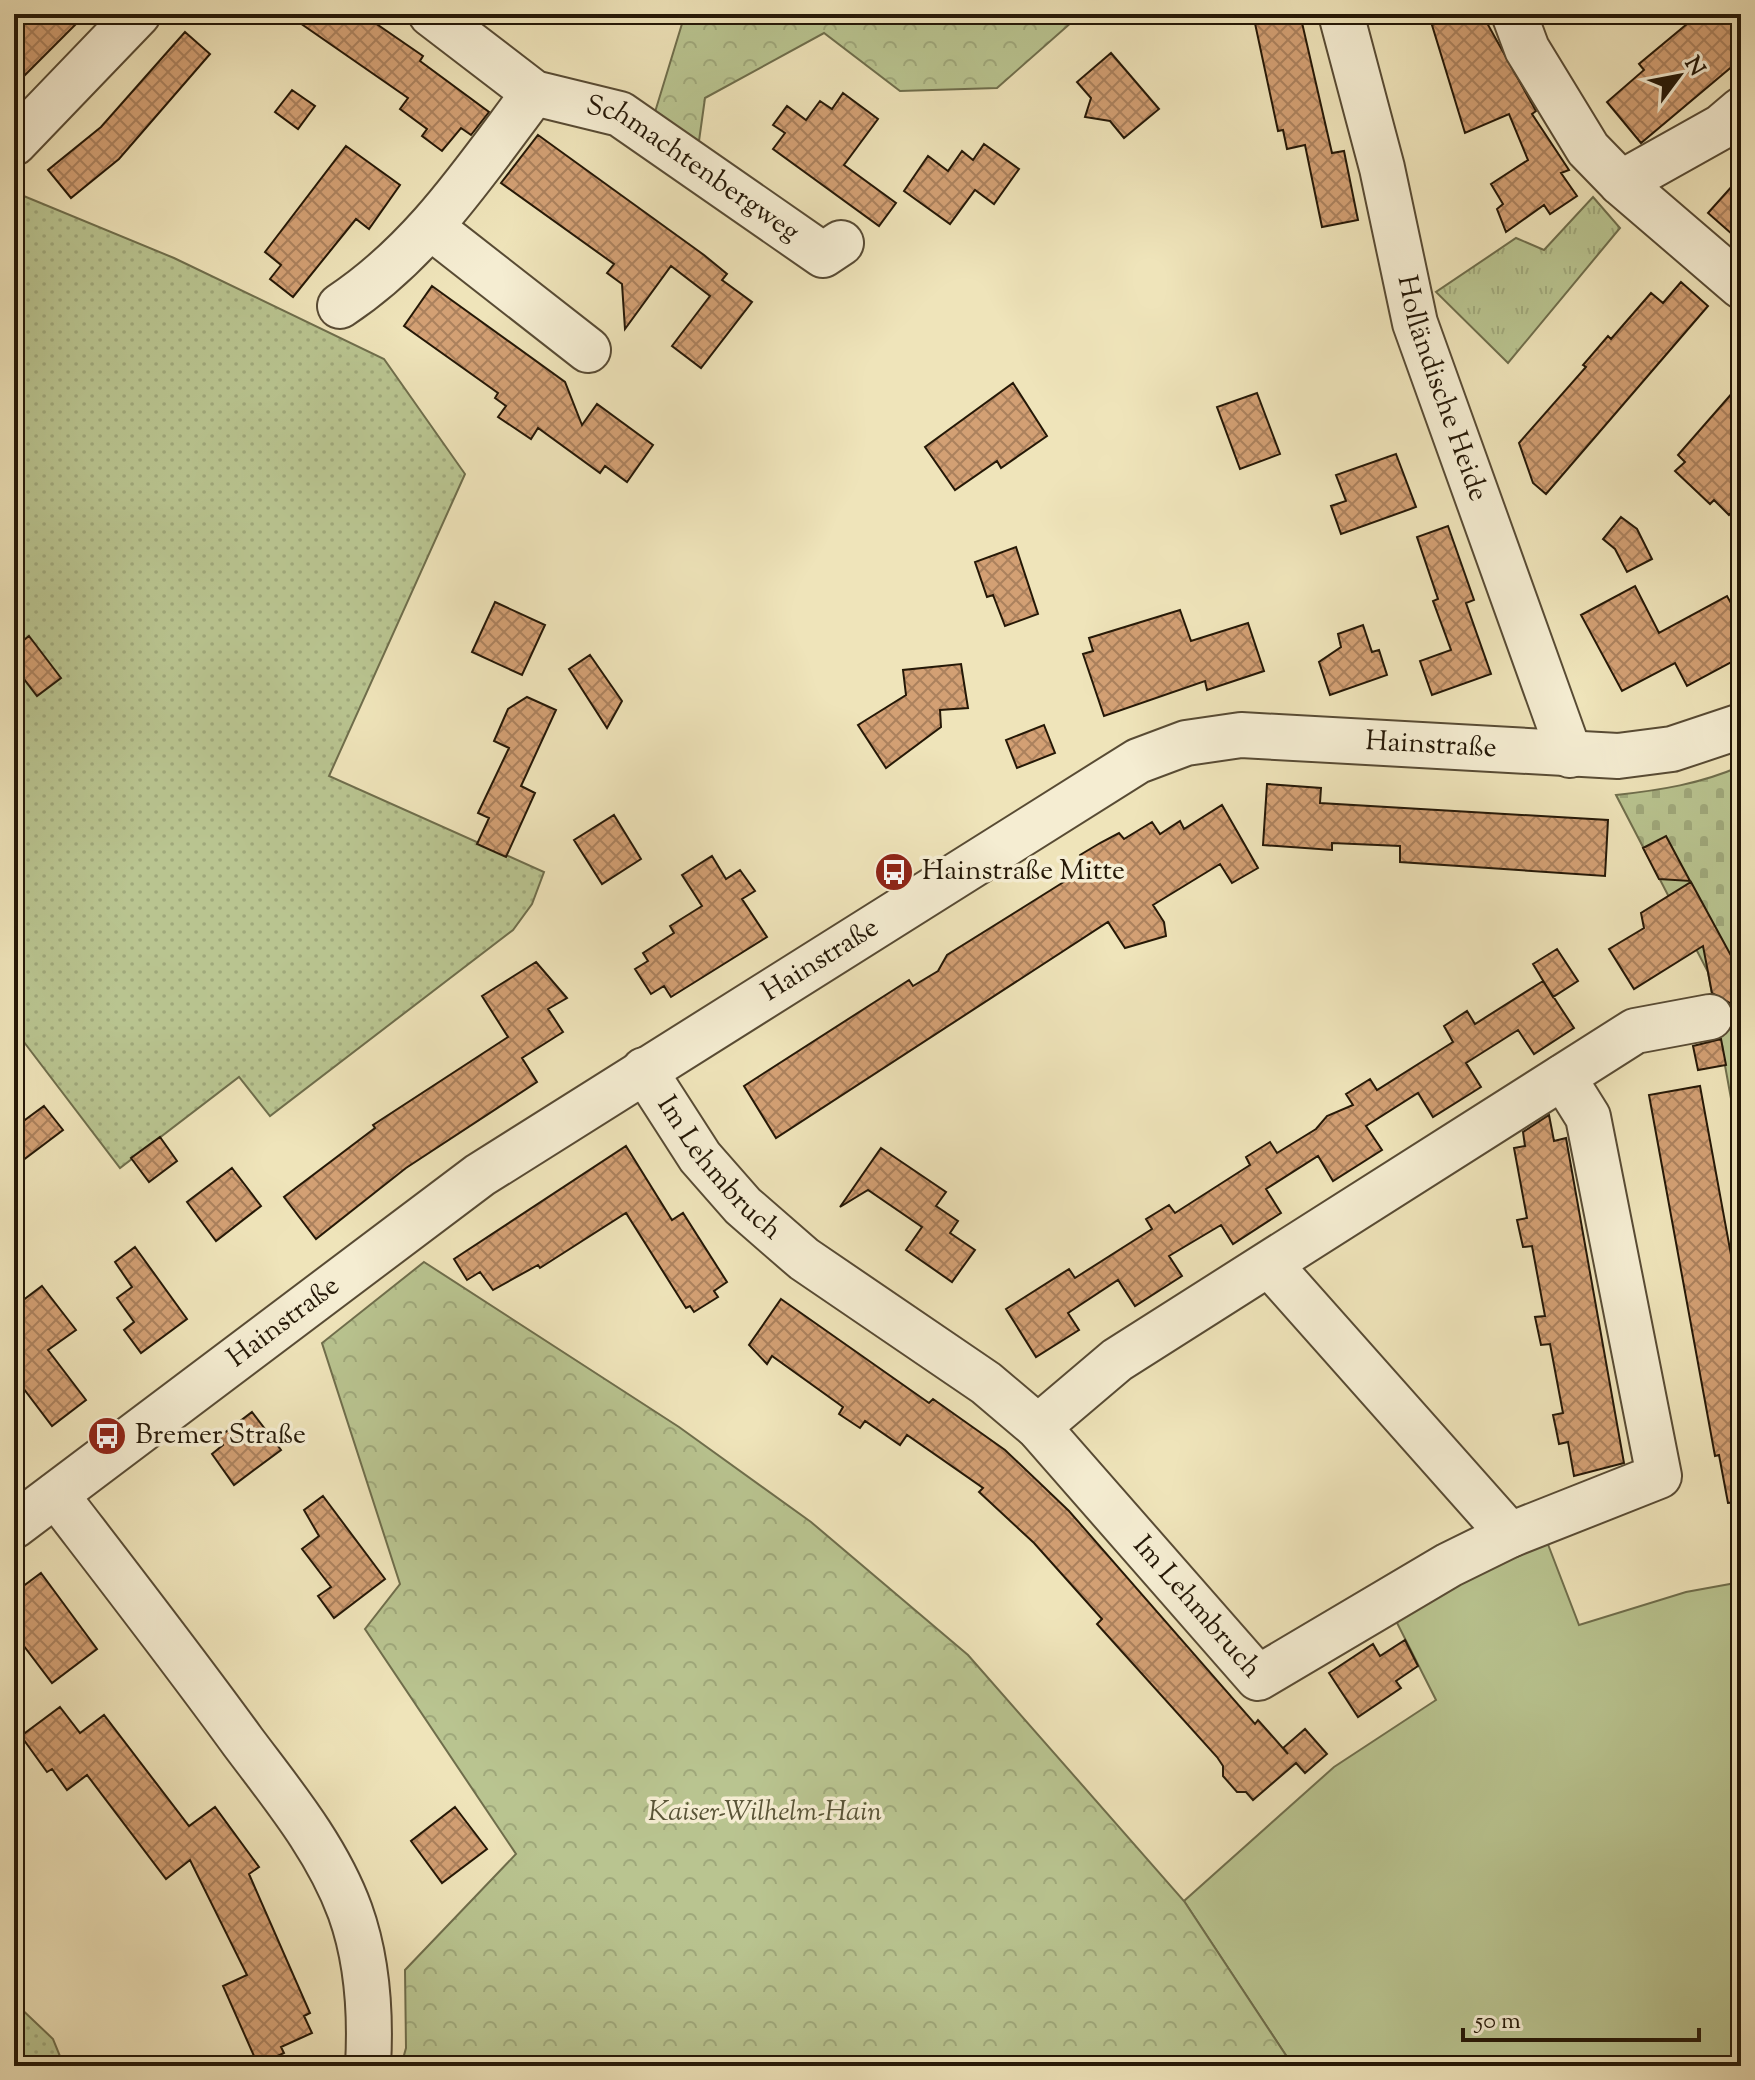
<svg xmlns="http://www.w3.org/2000/svg" width="1755" height="2080" viewBox="0 0 1755 2080" font-family="'Sorts Mill Goudy',serif">
<style>
.grass{fill:#b9c490;stroke:#6f6e4c;stroke-width:2}
.forest{fill:url(#forest-crowns);stroke:#6f6e4c;stroke-width:2}
.cemetery{fill:url(#cemetery-stones);stroke:#6f6e4c;stroke-width:2}
.park{fill:url(#park-tufts);stroke:#6f6e4c;stroke-width:2}
.garden{fill:url(#garden-dots);stroke:#6f6e4c;stroke-width:2}
.building{fill:url(#building-cross-hatch);stroke:#251807;stroke-width:2}
.lines{fill:none;stroke-linecap:round;stroke-linejoin:round}
.minor-casing{stroke:#584b34;stroke-width:48}
.minor{stroke:#f5edd2;stroke-width:44}
.labels{text-anchor:middle;dominant-baseline:central;stroke-width:7;stroke-linejoin:round;paint-order:stroke}
.street-label{font-size:28px;fill:#251807;stroke:#f5edd2}
.poi-label{font-size:28px;fill:#251807;stroke:#f5edd2;text-anchor:start}
.park-label{font-size:28px;font-style:italic;fill:#595437;stroke:#f5edd2}
</style>
<defs>
<pattern id="forest-crowns" width="20" height="18" patternUnits="userSpaceOnUse" patternTransform="scale(2)"><rect width="20" height="18" fill="#b9c490"/><path d="M2 6a3 3 0 1 1 6 0M12 15a3 3 0 1 1 6 0" fill="none" stroke="#9fa87b"/></pattern>
<pattern id="cemetery-stones" width="16" height="16" patternUnits="userSpaceOnUse" patternTransform="scale(2)"><rect width="16" height="16" fill="#b9c490"/><path d="M2 7V4a2 2 0 0 1 4 0v3zM10 15v-3a2 2 0 0 1 4 0v3z" fill="#9fa87b"/></pattern>
<pattern id="park-tufts" width="24" height="20" patternUnits="userSpaceOnUse" patternTransform="scale(2)"><rect width="24" height="20" fill="#b9c490"/><path d="M3 7l-1-3M5 7V3M7 7l1-3M15 17l-1-3M17 17v-4M19 17l1-3" fill="none" stroke="#9fa87b"/></pattern>
<pattern id="garden-dots" width="8" height="8" patternUnits="userSpaceOnUse" patternTransform="scale(2)"><rect width="8" height="8" fill="#b9c490"/><path d="M2 2h.1M6 6h.1" fill="none" stroke="#9fa87b" stroke-width="1.8" stroke-linecap="round"/></pattern>
<pattern id="building-cross-hatch" width="8" height="8" patternUnits="userSpaceOnUse" patternTransform="scale(2)"><rect width="8" height="8" fill="#d3a074"/><path d="M0 0l8 8M0 8l8-8" fill="none" stroke="#ab815d"/></pattern>
</defs>
<rect width="100%" height="100%" fill="#efe4ba"/>
<filter id="stains"><feTurbulence type="fractalNoise" baseFrequency=".0025" numOctaves="4"/><feColorMatrix values="0 0 0 0 .2 0 0 0 0 .09 0 0 0 0 .02 0 0 0 .5 -.17"/></filter>
<radialGradient id="worn" r=".72"><stop offset=".6" stop-color="#630" stop-opacity="0"/><stop offset="1" stop-color="#630" stop-opacity=".3"/></radialGradient>
<path class="grass" d="M1544,1534L1579,1625L1686,1592L1741,1582V2066H1293L1184,1901L1334,1767L1436,1700L1391,1611Z"/>
<path class="forest" d="M685,14H1081L997,88L900,91L824,33L705,98L699,141L655,112Z
M424,1262L679,1427L811,1522L968,1655L1184,1901L1293,2066H401L406,2048L405,1970L516,1854L365,1629L400,1584L322,1343Z"/>
<path class="cemetery" d="M1741,766V1114L1734,1115L1708,972L1616,795C1661,790 1700,784 1741,766Z"/>
<path class="park" d="M1593,197L1620,228L1508,363L1436,292L1516,238L1544,250Z"/>
<path class="garden" d="M14,192L174,258L384,359L465,474L329,776L544,872L532,904L513,930L270,1116L239,1077L120,1168L14,1029Z
M14,2002L53,2039L64,2066H14Z"/>
<path class="building" d="M26,14H86L14,86V26Z
M287,14H362L423,56L420,61L489,112L471,135L461,128L442,151L422,136L427,129L400,109L408,98Z
M1253,14H1300L1332,153L1344,151L1358,220L1322,227L1305,145L1287,149L1283,130L1278,131Z
M1458,14H1482L1536,111L1532,114L1569,170L1561,173L1577,196L1550,214L1544,205L1506,232L1497,209L1503,204L1491,184L1528,160L1509,114L1465,133L1432,25Z
M1699,14H1741V59L1641,143L1607,102L1644,70L1639,64Z
M185,32L210,54L119,159L71,198L48,170L101,127Z
M1111,53L1159,109L1124,138L1110,121L1085,117L1091,98L1077,82Z
M292,90L315,106L298,129L275,112Z
M843,93L878,119L844,165L896,203L879,226L773,149L785,133L773,125L787,106L806,120L820,101L832,109Z
M538,135L704,255L727,274L722,280L752,302L701,368L672,346L710,296L671,266L625,329L622,284L607,273L614,264L501,183Z
M984,144L1019,169L994,204L975,190L950,224L904,191L928,156L948,171L962,151L973,160Z
M346,146L400,185L369,229L356,219L293,297L270,279L281,265L265,252Z
M1741,176V242L1708,213Z
M1681,282L1708,306L1546,494L1533,483L1519,443L1586,367L1583,365L1608,336L1611,339L1651,293L1663,303Z
M432,286L565,382L582,425L597,404L653,445L627,482L605,466L600,473L538,428L531,439L498,417L506,406L495,398L498,393L404,326Z
M1013,383L1047,436L1001,468L997,461L955,490L925,447Z
M1741,383V503L1729,515L1714,500L1710,504L1675,471L1685,462L1678,455Z
M1257,393L1280,454L1240,469L1217,407Z
M1396,454L1416,507L1341,534L1331,506L1346,501L1336,475Z
M1621,517L1637,529L1652,559L1627,572L1615,549L1603,539Z
M1448,526L1474,600L1466,603L1491,674L1432,695L1420,661L1451,650L1433,601L1438,599L1417,537Z
M1016,547L1038,614L1005,626L993,595L987,597L975,562Z
M1635,586L1659,633L1727,596L1741,621V657L1687,686L1675,663L1622,691L1581,615Z
M495,602L545,625L522,675L472,652Z
M1180,610L1191,641L1248,623L1264,671L1207,690L1205,681L1104,716L1083,654L1093,651L1089,638Z
M1363,625L1372,652L1379,650L1387,675L1330,695L1319,662L1341,647L1338,634Z
M29,636L61,678L37,696L14,666V648Z
M590,655L622,701L607,728L569,669Z
M961,664L968,708L940,710L941,727L886,768L858,725L906,695L903,670Z
M527,697L556,710L521,786L535,793L506,857L477,844L489,818L478,813L509,748L494,741L508,709Z
M1044,725L1055,753L1017,768L1006,740Z
M1267,784L1321,788L1320,803L1608,820L1605,876L1400,862V846L1332,843V850L1263,845Z
M1222,805L1258,868L1232,883L1220,864L1153,905L1164,922L1166,936L1125,948L1108,922L776,1138L744,1086L909,980L913,986L938,971L947,955L1078,873L1080,855L1100,843L1119,833L1124,839L1152,822L1160,834L1180,821L1184,829Z
M614,815L641,859L602,884L574,840Z
M1666,836L1690,881L1659,879L1643,848Z
M712,856L726,879L740,870L755,891L742,899L767,937L671,997L664,986L651,994L635,969L648,961L643,953L674,933L670,926L702,906L682,875Z
M1691,882L1741,974V1001L1730,1003L1712,993L1703,946L1634,989L1609,949L1644,928L1641,913Z
M1557,949L1578,981L1553,997L1533,964Z
M536,962L567,998L548,1009L563,1032L522,1058L537,1082L406,1168L316,1239L284,1197L375,1128L373,1125L508,1037L482,996Z
M1543,981L1574,1028L1534,1054L1518,1030L1466,1063L1481,1087L1433,1117L1418,1093L1366,1126L1382,1150L1333,1181L1318,1156L1266,1189L1281,1213L1233,1244L1221,1225L1169,1256L1182,1276L1135,1306L1118,1280L1068,1313L1079,1330L1036,1357L1006,1309L1069,1269L1075,1278L1152,1229L1146,1219L1169,1205L1175,1213L1250,1165L1246,1157L1270,1142L1277,1153L1316,1129L1327,1116L1353,1105L1346,1094L1370,1079L1377,1090L1453,1042L1444,1026L1467,1011L1475,1024Z
M1721,1039L1726,1065L1698,1070L1693,1046Z
M1700,1086L1736,1282L1741,1281V1502L1728,1503L1719,1455L1715,1456L1649,1095Z
M44,1106L63,1130L14,1167V1128Z
M1549,1115L1554,1141L1566,1138L1624,1463L1574,1476L1568,1442L1559,1444L1556,1429L1553,1415L1563,1413L1550,1344L1541,1345L1535,1317L1545,1316L1532,1246L1523,1247L1517,1220L1527,1218L1514,1148L1525,1146L1523,1132Z
M160,1137L177,1161L149,1182L131,1158Z
M626,1146L672,1220L683,1213L727,1282L714,1291L718,1297L694,1312L690,1306L686,1308L626,1213L540,1268L538,1265L493,1290L480,1272L467,1280L454,1259Z
M881,1148L946,1192L936,1206L958,1221L950,1233L975,1250L952,1282L906,1250L922,1227L868,1190L840,1207Z
M232,1168L261,1206L216,1241L187,1202Z
M135,1247L187,1319L141,1353L124,1330L134,1322L117,1298L132,1287L115,1262Z
M42,1286L76,1330L48,1350L86,1400L52,1426L14,1376V1307Z
M781,1299L929,1403L933,1399L1005,1450L1069,1511L1255,1724L1258,1720L1288,1754L1283,1748L1305,1729L1327,1754L1305,1773L1296,1763L1253,1800L1246,1792H1237L1223,1776V1766L1217,1757L1097,1624L1102,1619L1034,1543L979,1492L983,1488L907,1435L900,1445L865,1421L860,1428L839,1414L843,1407L772,1356L767,1364L749,1345Z
M252,1412L281,1450L234,1485L212,1454L223,1445L218,1438Z
M323,1496L385,1579L334,1618L318,1596L331,1587L302,1549L319,1536L304,1510Z
M41,1573L97,1649L52,1683L14,1633V1593Z
M1405,1640L1418,1666L1396,1681L1401,1688L1358,1717L1329,1673L1373,1644L1380,1656Z
M60,1707L80,1733L104,1715L189,1826L215,1807L259,1867L249,1874L310,2013L304,2016L312,2033L281,2047L284,2053L258,2065L223,1986L247,1975L190,1860L166,1879L87,1775L67,1790L52,1769L47,1772L21,1736Z
M455,1807L487,1849L442,1883L411,1841Z"/>
<g class="lines">
<defs>
<g id="minor">
<path id="s1" d="M431,14L534,93L620,114L823,255L841,243"/>
<path id="s2" d="M1341,14L1382,168L1415,323L1570,755"/>
<path d="M1514,14L1527,49L1588,149L1621,183L1741,286"/>
<path d="M14,143L138,14"/>
<path d="M1621,183L1721,127L1741,110"/>
<path d="M432,228L588,350"/>
<path d="M340,306C423,251 475,171 534,93"/>
<path id="s3" d="M644,1070L700,1157L743,1206L804,1259L986,1383L1038,1427L1258,1678L1449,1565L1510,1535L1659,1476L1588,1117L1563,1077"/>
<path d="M1270,1265L1510,1535"/>
<path d="M1038,1427L1117,1360L1635,1031L1710,1017"/>
<path d="M56,1495C119,1577 182,1658 243,1742C282,1794 327,1848 350,1911C368,1961 371,2013 368,2066"/>
<path id="s4" d="M14,1526L480,1175L1138,761L1186,743L1241,735L1618,756L1672,749L1741,726"/>
</g>
</defs>
<use href="#minor" class="minor-casing"/>
<use href="#minor" class="minor"/>
</g>
<defs>
<symbol id="bus-disc" viewBox="-11 -11 22 22"><circle r="9.5" fill="#8f2418" stroke="#f5edd2"/><path d="M-5-6H5V4H4V6H2V4H-2V6H-4V4H-5ZM-3.5-4V0h7V-4ZM-3.5 1.2v1.5H-2V1.2ZM2 1.2v1.5H3.5V1.2Z" fill="#fff"/></symbol>
</defs>
<g fill-rule="evenodd">
<use href="#bus-disc" x="872" y="850" width="44" height="44"/>
<use href="#bus-disc" x="85" y="1414" width="44" height="44"/>
</g>
<g class="labels">
<g class="street-label">
<text stroke="none"><textPath href="#s1" startOffset="308">Schmachtenbergweg</textPath></text>
<text stroke="none"><textPath href="#s2" startOffset="388">Holländische Heide</textPath></text>
<text stroke="none"><textPath href="#s4" startOffset="1658">Hainstraße</textPath></text>
<text stroke="none"><textPath href="#s4" startOffset="986">Hainstraße</textPath></text>
<text stroke="none"><textPath href="#s3" startOffset="124">Im Lehmbruch</textPath></text>
<text stroke="none"><textPath href="#s4" startOffset="338">Hainstraße</textPath></text>
<text stroke="none"><textPath href="#s3" startOffset="778">Im Lehmbruch</textPath></text>
</g>
<g class="poi-label">
<text x="922" y="872">Hainstraße Mitte</text>
<text x="135" y="1436">Bremer Straße</text>
</g>
<g class="park-label">
<text x="765" y="1813">Kaiser-Wilhelm-Hain</text>
</g>
</g>
<rect width="1755" height="2080" fill="none" stroke="#efe4ba" stroke-width="48"/>
<rect x="16" y="16" width="1723" height="2048" fill="none" stroke="#251807" stroke-width="4"/>
<rect x="24" y="24" width="1707" height="2032" fill="none" stroke="#251807" stroke-width="2"/>
<g transform="translate(1679 76) rotate(58)" stroke="#f5edd2" stroke-width="6" paint-order="stroke">
<path d="M0-6L14 30L0 20L-14 30Z" fill="#251807"/>
<text y="-12" font-size="22" font-weight="bold" text-anchor="middle" fill="#251807">N</text>
</g>
<path d="M1463 2028v12h236v-12" fill="none" stroke="#251807" stroke-width="4"/>
<text x="1475" y="2028" font-size="24" fill="#251807" stroke="#f5edd2" stroke-width="6" paint-order="stroke">50 m</text>
<rect width="100%" height="100%" filter="url(#stains)"/>
<rect width="100%" height="100%" fill="url(#worn)"/>
</svg>
